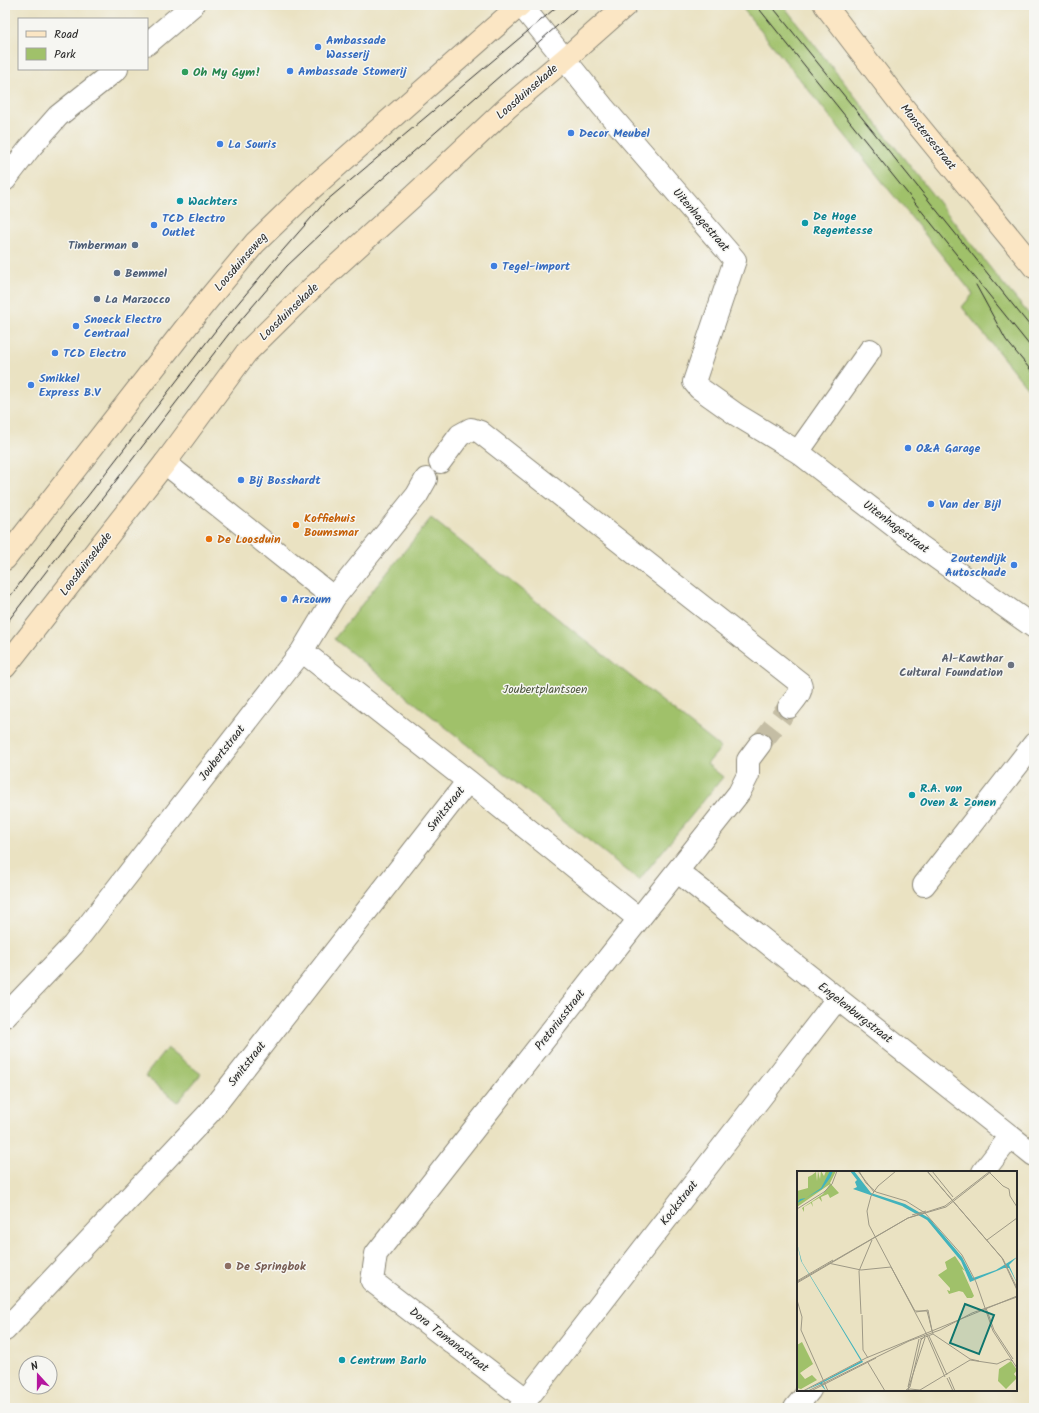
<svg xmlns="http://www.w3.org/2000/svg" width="1039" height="1413" viewBox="0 0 1039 1413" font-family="Kalam,sans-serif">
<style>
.green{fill:#a0c16a;stroke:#66764a}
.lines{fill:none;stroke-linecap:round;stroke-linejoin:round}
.street-tunnel{stroke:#c4bda4;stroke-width:22;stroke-dasharray:22 11;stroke-linecap:butt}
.street-casing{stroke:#8a8676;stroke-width:24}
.secondary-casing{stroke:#8a8676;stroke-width:24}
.street{stroke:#fff;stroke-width:22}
.secondary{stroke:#fbe6c4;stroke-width:22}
.tram{stroke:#2b2b2b;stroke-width:1}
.shop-dot{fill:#3f7fe0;stroke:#f6f6f2;stroke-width:1.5}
.leisure-dot{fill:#2e9e5b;stroke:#f6f6f2;stroke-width:1.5}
.culture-dot{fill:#0f9aa8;stroke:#f6f6f2;stroke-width:1.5}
.service-dot{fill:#5c6f8a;stroke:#f6f6f2;stroke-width:1.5}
.food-dot{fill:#e8710a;stroke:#f6f6f2;stroke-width:1.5}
.worship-dot{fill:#6b7280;stroke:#f6f6f2;stroke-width:1.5}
.education-dot{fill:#8d6e63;stroke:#f6f6f2;stroke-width:1.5}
.labels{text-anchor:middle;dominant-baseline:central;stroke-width:3;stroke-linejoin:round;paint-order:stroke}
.shop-label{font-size:12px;font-weight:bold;fill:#366cbe;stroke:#f6f6f2;text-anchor:start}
.leisure-label{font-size:12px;font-weight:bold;fill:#27864d;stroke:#f6f6f2;text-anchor:start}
.street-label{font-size:12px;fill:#2b2b2b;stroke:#f6f6f2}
.culture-label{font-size:12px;font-weight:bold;fill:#0d838f;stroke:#f6f6f2;text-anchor:start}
.service-label{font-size:12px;font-weight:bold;fill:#4e5e75;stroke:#f6f6f2;text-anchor:start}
.food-label{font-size:12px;font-weight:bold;fill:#c56008;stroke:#f6f6f2;text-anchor:start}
.worship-label{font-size:12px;font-weight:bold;fill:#5b616d;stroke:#f6f6f2;text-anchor:end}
.park-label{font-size:12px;fill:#4e583e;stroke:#f6f6f2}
.education-label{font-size:12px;font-weight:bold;fill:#785e54;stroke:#f6f6f2;text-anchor:start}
.inset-road{fill:none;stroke:#9e9986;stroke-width:1}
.view{fill:#0f766e;fill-opacity:0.15;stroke:#0f766e;stroke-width:2}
.inset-edge{fill:none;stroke:#2b2b2b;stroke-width:2}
</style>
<rect width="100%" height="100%" fill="#f6f6f2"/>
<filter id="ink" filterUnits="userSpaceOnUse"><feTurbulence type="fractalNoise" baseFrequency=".025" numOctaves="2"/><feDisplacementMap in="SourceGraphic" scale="8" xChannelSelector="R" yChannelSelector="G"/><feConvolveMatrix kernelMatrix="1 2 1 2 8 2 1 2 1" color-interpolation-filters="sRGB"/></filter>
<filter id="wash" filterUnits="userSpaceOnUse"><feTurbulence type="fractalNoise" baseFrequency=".012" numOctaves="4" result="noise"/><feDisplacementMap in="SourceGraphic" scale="16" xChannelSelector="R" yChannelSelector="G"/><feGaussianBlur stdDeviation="0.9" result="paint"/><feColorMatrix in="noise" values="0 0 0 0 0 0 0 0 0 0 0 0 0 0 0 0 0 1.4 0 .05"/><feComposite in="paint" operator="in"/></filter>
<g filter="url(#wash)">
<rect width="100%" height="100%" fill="#eae2c2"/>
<path class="green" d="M740,5H783L999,279L1034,320V396L962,307L973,294Z
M431,518L721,748L707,764L723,777L639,880L334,639Z
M167,1048L201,1074L178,1102L145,1076Z"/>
</g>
<g filter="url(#ink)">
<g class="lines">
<path class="street-tunnel" d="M760,744L789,707"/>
<defs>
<path id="street" d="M521,5L603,107L735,260L694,382L699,388L737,415L798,452L920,546L1034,627
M147,44L193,5
M5,180L29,149L58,116L117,69
M798,452L870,350
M440,462L460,435L471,429L480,432L800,683C804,691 794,700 789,707
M165,463L334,598
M302,651L468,781L639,919
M677,871L1034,1155
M924,885L1034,744
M5,1016L73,945L302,651L334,598L417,495L426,479
M983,1172L1010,1137
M5,1330L209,1113L468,781
M527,1400L372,1281L376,1254L639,919L739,793L748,775V760L760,744
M520,1408L837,999
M795,1408L810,1390"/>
<path id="secondary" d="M825,5L903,107L1034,267
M5,559L201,308L255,243L311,189L520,5
M5,667L165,463L246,353L311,289L421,189L508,107L565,59L626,5"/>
</defs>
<use href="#street" class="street-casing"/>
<use href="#secondary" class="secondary-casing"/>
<use href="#street" class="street"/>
<use href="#secondary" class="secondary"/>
<path class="tram" d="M756,5L1034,351
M771,5L1034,331
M976,285L1006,340L1034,374
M5,603L69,518L87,497L219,326L277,257L326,201L559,5
M5,625L228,335L287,266L340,216L581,5"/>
</g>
</g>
<g class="shop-dot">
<circle cx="318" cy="47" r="4"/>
<circle cx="290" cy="71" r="4"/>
<circle cx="571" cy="133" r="4"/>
<circle cx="220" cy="144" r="4"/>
<circle cx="154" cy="225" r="4"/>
<circle cx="494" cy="266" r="4"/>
<circle cx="76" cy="326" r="4"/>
<circle cx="55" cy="353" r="4"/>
<circle cx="31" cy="385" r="4"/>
<circle cx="908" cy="448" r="4"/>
<circle cx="241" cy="480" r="4"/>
<circle cx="931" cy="504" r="4"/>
<circle cx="1014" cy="565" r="4"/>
<circle cx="284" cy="599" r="4"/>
</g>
<circle class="leisure-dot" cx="185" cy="72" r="4"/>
<g class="culture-dot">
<circle cx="180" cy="201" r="4"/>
<circle cx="805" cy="223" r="4"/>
<circle cx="912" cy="795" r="4"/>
<circle cx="342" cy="1360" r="4"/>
</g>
<g class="service-dot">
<circle cx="135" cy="245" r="4"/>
<circle cx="117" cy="273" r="4"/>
<circle cx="97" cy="299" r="4"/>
</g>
<g class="food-dot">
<circle cx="296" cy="525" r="4"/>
<circle cx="209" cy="539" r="4"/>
</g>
<circle class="worship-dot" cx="1011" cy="665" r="4"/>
<circle class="education-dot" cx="228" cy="1266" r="4"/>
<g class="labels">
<g class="shop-label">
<text x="326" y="40">Ambassade<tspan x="326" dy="14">Wasserij</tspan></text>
<text x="298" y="71">Ambassade Stomerij</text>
<text x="579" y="133">Decor Meubel</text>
<text x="228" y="144">La Souris</text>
<text x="162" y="218">TCD Electro<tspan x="162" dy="14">Outlet</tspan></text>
<text x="502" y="266">Tegel-import</text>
<text x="84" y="319">Snoeck Electro<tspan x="84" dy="14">Centraal</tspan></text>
<text x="63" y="353">TCD Electro</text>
<text x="39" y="378">Smikkel<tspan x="39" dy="14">Express B.V</tspan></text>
<text x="916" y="448">O&amp;A Garage</text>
<text x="249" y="480">Bij Bosshardt</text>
<text x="939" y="504">Van der Bijl</text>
<text x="1006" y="558" text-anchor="end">Zoutendijk<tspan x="1006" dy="14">Autoschade</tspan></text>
<text x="292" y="599">Arzoum</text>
</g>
<g class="leisure-label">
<text x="193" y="72">Oh My Gym!</text>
</g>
<g class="street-label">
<text transform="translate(527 92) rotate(-41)">Loosduinsekade</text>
<text transform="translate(928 137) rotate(51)">Monstersestraat</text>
<text transform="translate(701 220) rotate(49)">Uitenhagestraat</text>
<text transform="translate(241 262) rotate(-49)">Loosduinseweg</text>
<text transform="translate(289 312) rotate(-44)">Loosduinsekade</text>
<text transform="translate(896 527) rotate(37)">Uitenhagestraat</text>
<text transform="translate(86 564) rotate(-52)">Loosduinsekade</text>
<text transform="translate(222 753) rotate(-52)">Joubertstraat</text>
<text transform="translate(446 809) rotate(-52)">Smitstraat</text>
<text transform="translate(855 1013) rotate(38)">Engelenburgstraat</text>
<text transform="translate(560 1020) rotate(-52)">Pretoriusstraat</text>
<text transform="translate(247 1064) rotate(-52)">Smitstraat</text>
<text transform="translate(679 1203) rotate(-52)">Kockstraat</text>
<text transform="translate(449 1340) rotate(38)">Dora Tamanastraat</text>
</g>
<g class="culture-label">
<text x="188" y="201">Wachters</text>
<text x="813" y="216">De Hoge<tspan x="813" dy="14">Regentesse</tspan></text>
<text x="920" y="788">R.A. von<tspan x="920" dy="14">Oven &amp; Zonen</tspan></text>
<text x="350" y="1360">Centrum Barlo</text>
</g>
<g class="service-label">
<text x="127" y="245" text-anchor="end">Timberman</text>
<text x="125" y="273">Bemmel</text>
<text x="105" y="299">La Marzocco</text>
</g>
<g class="food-label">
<text x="304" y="518">Koffiehuis<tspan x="304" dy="14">Boumsmar</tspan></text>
<text x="217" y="539">De Loosduin</text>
</g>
<g class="worship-label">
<text x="1003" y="658">Al-Kawthar<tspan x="1003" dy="14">Cultural Foundation</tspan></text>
</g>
<g class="park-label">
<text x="545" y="689">Joubertplantsoen</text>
</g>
<g class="education-label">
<text x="236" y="1266">De Springbok</text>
</g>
</g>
<g transform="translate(797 1171)">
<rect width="220" height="220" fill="#eae2c2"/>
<path d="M21,0L23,8L24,0L27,5L29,0H39L33,12L42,22L33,27L31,23L24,26L25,31L22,27L15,31L16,36L14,32L7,36V41L5,37L26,23L33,13L0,36V20L11,17V6L15,4V13V4L19,1L20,10ZM158,85L168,100L165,98L177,125L175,127H170L166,121L162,120L152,123L150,119L153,120V117L141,104L150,98L148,91ZM5,171L16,193L3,202L8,208L15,204L20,209L4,218L0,217V174ZM214,190L220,199L217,203L220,207L209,218L201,210L202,198Z" fill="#a0c16a"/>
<path d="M33,0H36L33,7L25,18L0,32L3,28L9,27L24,17ZM53,0H57L74,22L108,33L132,47L165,86L176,107L199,99L220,86L212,94L220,112L212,97H207L173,111L164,90L130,49L105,35L56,18L60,16L58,11L60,9ZM0,72L5,91L66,191L25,212L29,220L23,213L7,220L64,190L4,90Z" fill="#43b3bc"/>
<path class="inset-road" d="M61,0L77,21M62,0L69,12L79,21L109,30L128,42L165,84L179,111L196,160L220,197M99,0L81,15L74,25L70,40L72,54L129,162L148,206M130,0L205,87L220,119M130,0L206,88L220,117M135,0L156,26M0,38L27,21L35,13L40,0M115,44L129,40M190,69L220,47M31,92L64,99L94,96L118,140H130L136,163L173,188L182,190M0,110L36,89M0,111L111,47L148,35L192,1L206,15L212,18L213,25L220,36M0,112L111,47L149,36L195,0M0,129L5,146L4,159L31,220M189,137L197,159L216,188M119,141L131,139L135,160M64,143L62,100L75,69M65,144L66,179L71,187M132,165L150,204M123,168L136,163M70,190L88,220M152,206L158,220M150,207L156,220M111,216L122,168M113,216L111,218L128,167M6,220L69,187L220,125M11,220L112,170L143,159L175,142L220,126M14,220L79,187M107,220L113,218L123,219L173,189L200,193L211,188L216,190M108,220L113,216L124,169L128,165"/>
<path class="view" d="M168,133L197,144L182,183L153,172Z"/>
<rect width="220" height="220" class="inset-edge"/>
</g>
<rect width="1039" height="1413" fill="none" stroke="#f6f6f2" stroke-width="20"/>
<rect x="18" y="18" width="130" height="52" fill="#f6f6f2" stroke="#a5a5a2"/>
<rect x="26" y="31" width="20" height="6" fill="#fbe6c4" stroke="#a5a5a2"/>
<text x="54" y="38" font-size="12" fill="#2b2b2b">Road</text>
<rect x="26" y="48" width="20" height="12" fill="#a0c16a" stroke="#a5a5a2"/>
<text x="54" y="58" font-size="12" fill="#2b2b2b">Park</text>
<g transform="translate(38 1375) rotate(339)"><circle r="19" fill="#f6f6f2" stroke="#a5a5a2"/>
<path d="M0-3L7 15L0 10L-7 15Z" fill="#b5179e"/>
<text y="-6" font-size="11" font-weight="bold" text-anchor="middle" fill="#2b2b2b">N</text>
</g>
</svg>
